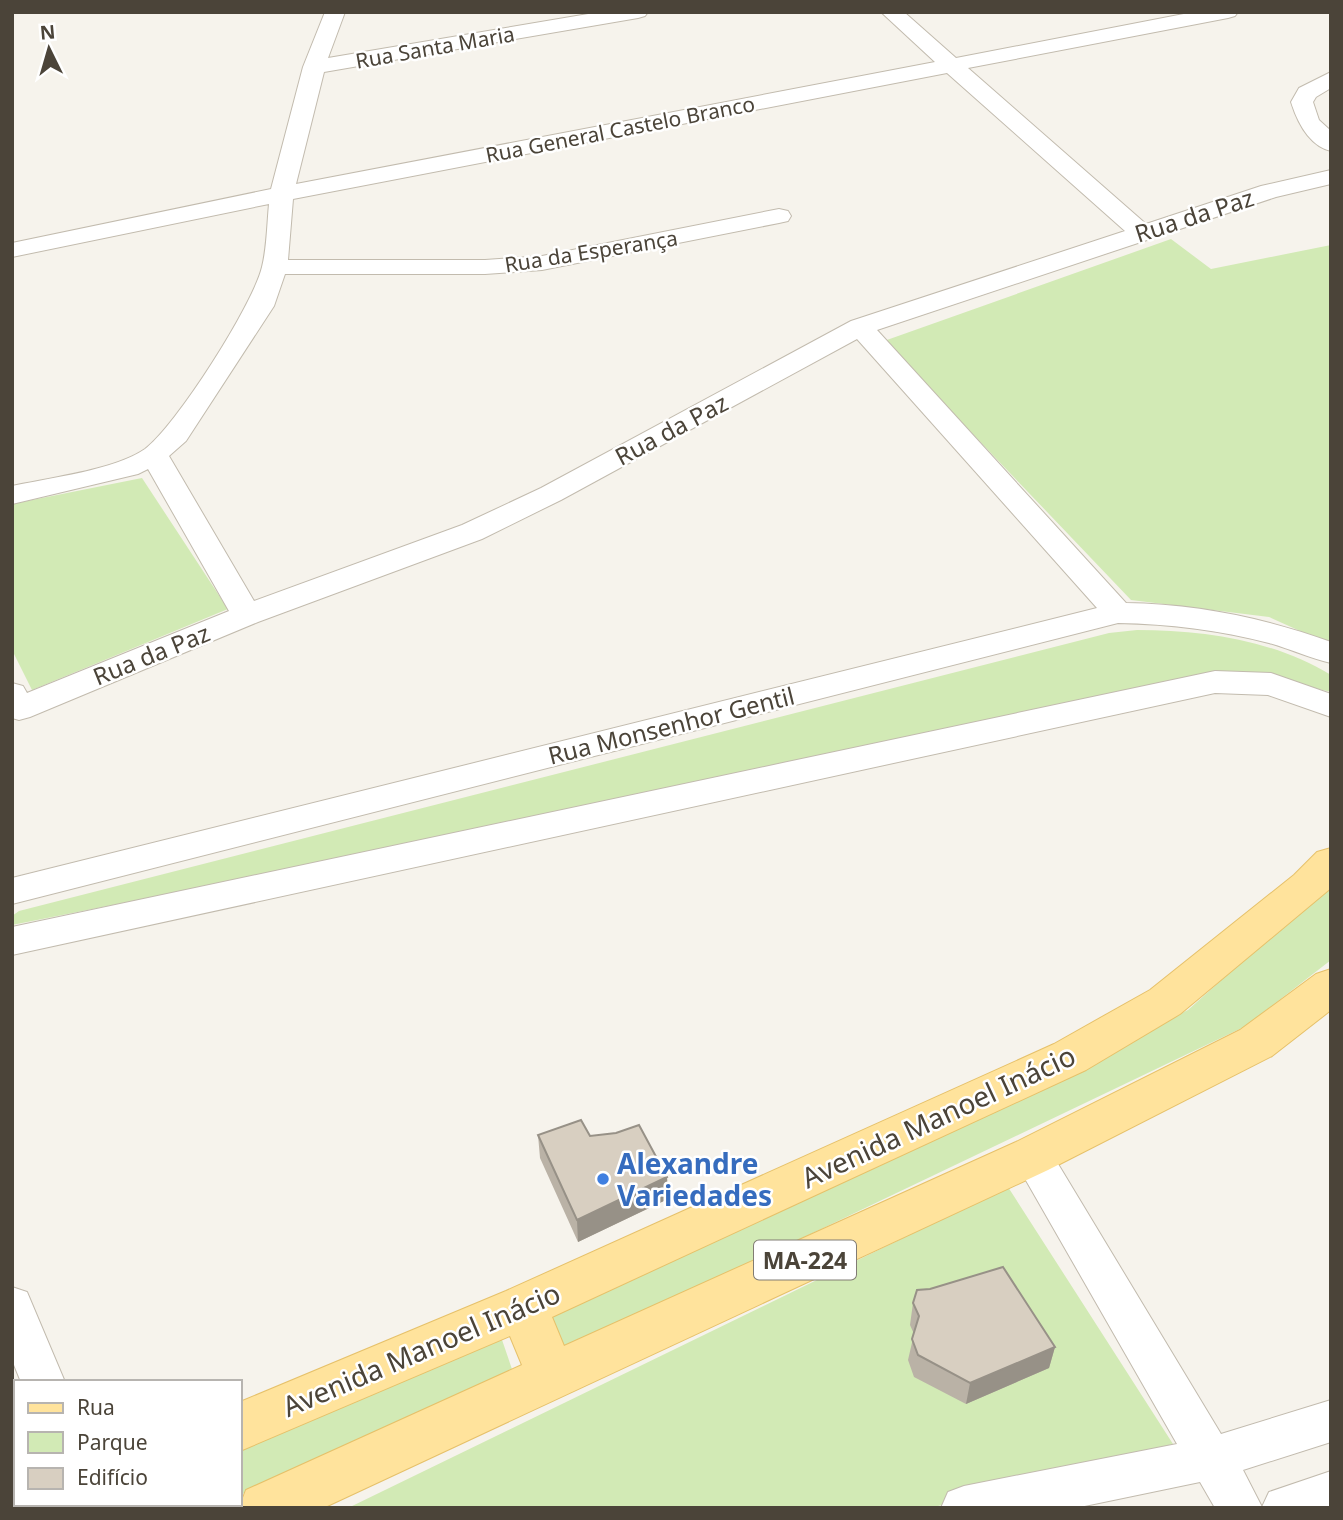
<svg xmlns="http://www.w3.org/2000/svg" width="1343" height="1520" viewBox="0 0 1343 1520" font-family="'Noto Sans',sans-serif">
<style>
.green{fill:#d2eab5}
.lines{fill:none;stroke-linecap:round;stroke-linejoin:round}
.minor-casing{stroke:#c2bbae;stroke-width:2}
.primary-casing{stroke:#e6c16a;stroke-width:2}
.minor{fill:#fff;fill-rule:evenodd}
.primary{fill:#ffe39c;fill-rule:evenodd}
.wall{fill:#bab2a6}
.shaded-wall{fill:#979187}
.building{fill:#d8cfc1;stroke:#979187;stroke-width:2}
.shop-dot{fill:#3f7fe0;stroke:#fff;stroke-width:2.5}
.labels{text-anchor:middle;dominant-baseline:central;stroke-width:5;stroke-linejoin:round;paint-order:stroke}
.far-street-label{font-size:21px;fill:#4b4439;stroke:#fff}
.shield{fill:#fff;stroke:#817c74;stroke-width:2}
.shield-label{font-size:23px;font-weight:bold;fill:#4b4439}
.street-label{font-size:24px;fill:#4b4439;stroke:#fff}
.near-street-label{font-size:28px;fill:#4b4439;stroke:#fff}
.near-shop-label{font-size:28px;font-weight:bold;fill:#366cbe;stroke:#fff;text-anchor:start}
</style>
<rect width="100%" height="100%" fill="#f6f3ec"/>
<path class="green" d="M1171,239L1211,269L1331,245V645L1269,617L1131,600L884,341Z
M142,478L228,609L32,690L12,650V504Z
M1137,630C1203,630 1274,640 1331,675V692L1264,676L12,925V916L19,911L1109,633Z
M1331,882V960L1246,1026L564,1352L547,1319L1188,1010Z
M1008,1187L1173,1444L938,1506L924,1508H348Z
M500,1334L515,1378L240,1495V1449Z"/>
<g class="lines">
<defs>
<path id="minor" d="M325,12H345L328,58L600,12H648L645,16L638,18L324,72L296,184L935,62L881,12H904L956,58L1194,12H1238L1235,16L1228,18L968,68L1146,224L1261,186L1331,170V184L1276,197L877,330L1126,603C1196,604 1265,618 1331,642V663C1310,658 1290,649 1269,643C1219,630 1169,624 1118,623L12,904V878L1097,608L857,339L561,500L482,539L258,622L30,717L19,720L12,718V683L23,686L27,693L229,611L148,469L138,474L12,504V486C49,478 115,470 145,449C176,426 253,305 262,267C267,247 267,224 269,204L12,257V243L271,189L303,67ZM947,73L1125,231L851,321L541,488L462,525L254,601L169,456L186,441L274,306L285,274H485L542,270L779,223L788,221L791,216L788,211L779,209L542,256L485,260H288L293,199Z
M1331,72V88L1316,97L1313,102L1319,120L1331,131V151C1309,146 1297,121 1291,102L1299,88Z
M1215,671L1271,673L1331,694V717L1268,695L1215,693L12,955V927Z
M1032,1139L1046,1144L1221,1434L1331,1400V1442L1243,1470L1262,1507L1269,1492L1331,1471V1508H1215L1200,1482L1075,1508H941L948,1492L964,1486L1177,1444L1012,1156L1018,1144Z
M12,1287L27,1292L65,1382H21L12,1360Z
M75,1504H122L124,1508H77Z"/>
<path id="primary" d="M1331,848V888L1180,1014L1086,1070L552,1317L564,1346L1016,1142L1240,1030L1316,974L1331,969V1010L1272,1056L1048,1170L323,1508H239L246,1490L522,1365L510,1336L240,1451V1402L506,1291L1054,1044L1150,990L1294,875L1317,852Z
M16,1500V1504H75L74,1508H13Z"/>
</defs>
<use href="#minor" class="minor-casing"/>
<use href="#primary" class="primary-casing"/>
<use href="#minor" class="minor"/>
<use href="#primary" class="primary"/>
</g>
<path class="wall" d="M538,1135L590,1136L667,1177L668,1199L578,1242L540,1158Z
M913,1303L1055,1347L1049,1368L966,1404L914,1377L908,1360L914,1334L910,1325Z"/>
<path class="shaded-wall" d="M667,1177L668,1199L578,1242L577,1220Z
M1055,1347L1049,1368L966,1404L970,1383Z"/>
<path class="building" d="M581,1120L590,1136L616,1133L639,1125L667,1177L577,1220L538,1135Z
M1003,1267L1055,1347L970,1383L918,1355L912,1339L919,1316L913,1303L917,1290L930,1289Z"/>
<circle class="shop-dot" cx="603" cy="1179" r="7"/>
<g class="labels">
<g class="far-street-label">
<text transform="translate(435 47) rotate(-10)">Rua Santa Maria</text>
<text transform="translate(620 129) rotate(-11)">Rua General Castelo Branco</text>
<text transform="translate(591 251) rotate(-9)">Rua da Esperança</text>
</g>
<rect class="shield" x="754" y="1240.5" width="102" height="39" rx="5"/>
<g class="shield-label">
<text x="805" y="1260">MA-224</text>
</g>
<g class="street-label">
<text transform="translate(1194 215) rotate(-18)">Rua da Paz</text>
<text transform="translate(671 429) rotate(-28)">Rua da Paz</text>
<text transform="translate(151 654) rotate(-22)">Rua da Paz</text>
<text transform="translate(671 725) rotate(-14)">Rua Monsenhor Gentil</text>
</g>
<g class="near-street-label">
<text transform="translate(938 1116) rotate(-25)">Avenida Manoel Inácio</text>
<text transform="translate(421 1349) rotate(-23)">Avenida Manoel Inácio</text>
</g>
<g class="near-shop-label">
<text x="617" y="1163">Alexandre<tspan x="617" dy="32">Variedades</tspan></text>
</g>
</g>
<rect width="1343" height="1520" fill="none" stroke="#4b4439" stroke-width="28"/>
<rect x="14" y="1380" width="228" height="126" fill="#ffffff" stroke="#b7b4b0" stroke-width="2"/>
<rect x="28" y="1403" width="35" height="10" fill="#ffe39c" stroke="#b7b4b0" stroke-width="2"/>
<text x="77" y="1415" font-size="21" fill="#4b4439">Rua</text>
<rect x="28" y="1432" width="35" height="21" fill="#d2eab5" stroke="#b7b4b0" stroke-width="2"/>
<text x="77" y="1450" font-size="21" fill="#4b4439">Parque</text>
<rect x="28" y="1468" width="35" height="21" fill="#d8cfc1" stroke="#b7b4b0" stroke-width="2"/>
<text x="77" y="1485" font-size="21" fill="#4b4439">Edifício</text>
<g transform="translate(49 49) rotate(355)" stroke="#ffffff" stroke-width="5" paint-order="stroke">
<path d="M0-5L12 26L0 18L-12 26Z" fill="#4b4439"/>
<text y="-10" font-size="19" font-weight="bold" text-anchor="middle" fill="#4b4439">N</text>
</g>
</svg>
